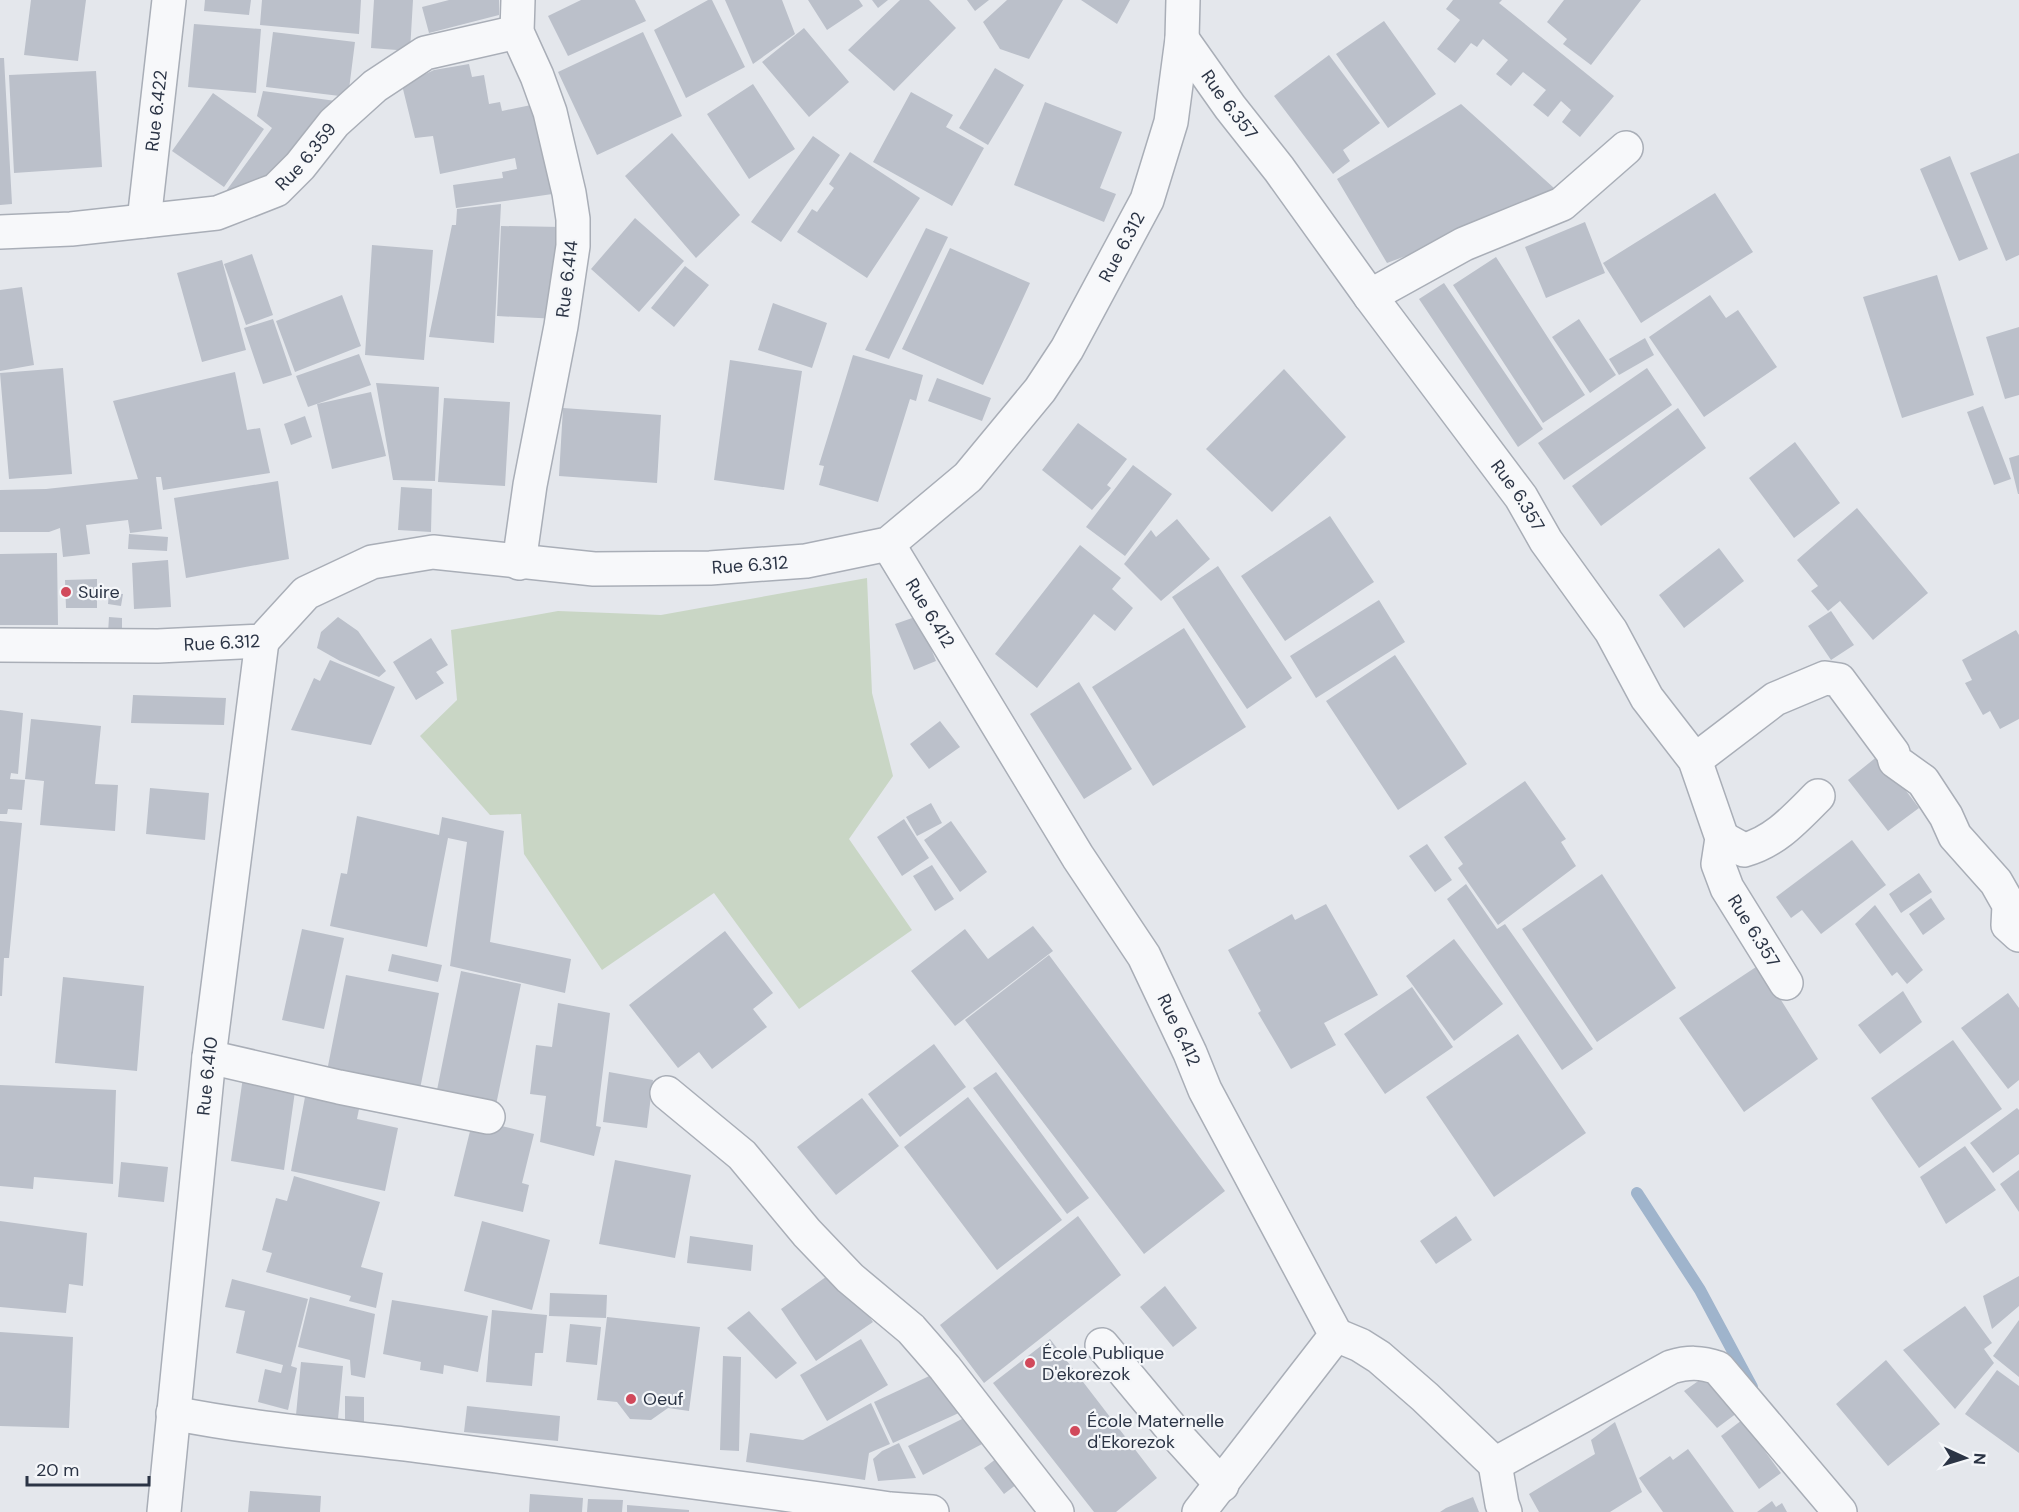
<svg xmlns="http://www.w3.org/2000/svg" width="2019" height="1512" viewBox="0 0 2019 1512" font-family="'DM Sans',sans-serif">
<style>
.green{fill:#c9d6c5}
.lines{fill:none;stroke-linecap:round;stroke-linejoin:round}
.stream{stroke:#9fb4cc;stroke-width:12}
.building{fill:#bbc0ca}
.minor-casing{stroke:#a9aeb7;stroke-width:36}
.minor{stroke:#f7f8fa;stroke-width:33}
.poi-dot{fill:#d1495b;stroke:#f4f6f9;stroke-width:2}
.labels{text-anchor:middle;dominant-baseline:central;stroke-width:4.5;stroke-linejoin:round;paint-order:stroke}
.street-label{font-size:18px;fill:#2b3445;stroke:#f4f6f9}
.poi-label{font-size:18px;fill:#2b3445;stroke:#f4f6f9;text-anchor:start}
</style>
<rect width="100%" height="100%" fill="#e4e7ec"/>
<path class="green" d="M867,578L872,693L893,776L849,839L912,930L799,1009L714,893L602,970L524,854L521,814L490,815L420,736L457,700L451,630L558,611L661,615Z"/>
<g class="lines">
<path class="stream" d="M1637,1193L1700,1290L1752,1387"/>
</g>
<path class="building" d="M31,0H86L78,61L24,55Z
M205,0H251L249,15L204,11Z
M262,0H361L359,34L260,25Z
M374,0H413L410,51L371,48Z
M449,0H499V15L429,33L422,7Z
M581,0H635L646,21L568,56L548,16Z
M708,0H712L745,67L686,98L654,30Z
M725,0H782L795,34L753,64Z
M808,0H859L863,6L827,30Z
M872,0H888L878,8Z
M900,0H929L956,28L894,91L848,50Z
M967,0H989L975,11Z
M1007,0H1063L1029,59L1000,49L983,22Z
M1081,0H1130L1117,24Z
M1453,0H1502L1499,3L1614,96L1580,137L1562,122L1571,110L1561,101L1548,117L1533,105L1546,90L1523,72L1511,86L1496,74L1508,60L1483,39L1477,47L1471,43L1455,63L1437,49L1460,20L1446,9Z
M1564,0H1641L1591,65L1563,44L1567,39L1547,22Z
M1384,21L1436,94L1388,128L1336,54Z
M194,24L261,29L256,93L188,87Z
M804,28L849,82L809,117L762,62Z
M273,32L355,42L348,97L266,87Z
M643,32L682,116L597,155L558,72Z
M1329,55L1380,123L1343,150L1350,161L1333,174L1274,96Z
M0,58H4L12,204L0,205Z
M469,64L472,77L484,75L489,104L500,102L502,111L541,103L566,192L456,208L453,185L503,178L502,172L517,169L515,158L440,174L433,136L415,138L402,85L434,70Z
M995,68L1024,85L988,145L959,128Z
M96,71L102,167L14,173L9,75Z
M753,84L795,149L749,179L707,114Z
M263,91L343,102L311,143L241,195L226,191L272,128L257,116Z
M911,92L953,115L946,127L984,148L952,206L873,162Z
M213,93L264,129L224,187L172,151Z
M1045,102L1122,132L1100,188L1116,194L1104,222L1014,185Z
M1461,104L1564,197L1387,263L1337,179Z
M672,133L740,215L696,258L625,176Z
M813,136L840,155L781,242L751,222Z
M850,152L920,198L867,278L797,232L812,209L817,212L834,188L829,184Z
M2019,153V255L2006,261L1970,173Z
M1950,156L1988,249L1959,261L1920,169Z
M1715,193L1753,252L1641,323L1603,263Z
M501,204L494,343L429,337L452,225H456L457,209Z
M635,218L684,261L639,312L591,269Z
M1585,222L1605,273L1546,298L1525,247Z
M501,226L562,227L559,319L497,316Z
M926,228L948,237L889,359L865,350Z
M372,245L433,250L424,360L365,355Z
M950,248L1030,283L983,385L902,349Z
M252,254L273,315L246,325L224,264Z
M1496,257L1585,395L1543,423L1453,285Z
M222,260L246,350L202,362L177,273Z
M685,266L709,285L674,327L651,308Z
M1937,275L1974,395L1902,418L1863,297Z
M1444,283L1543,429L1518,447L1419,299Z
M22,287L34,365L0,371V290Z
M342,295L361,346L295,372L276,321Z
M1710,295L1726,318L1738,310L1777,367L1704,417L1649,337Z
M773,303L827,323L812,368L758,350Z
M273,319L292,375L263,384L244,328Z
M1579,319L1616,375L1590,393L1552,337Z
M2019,327V395L2005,399L1986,337Z
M1645,338L1654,355L1619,375L1609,359Z
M359,354L371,385L308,407L296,376Z
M853,355L923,375L916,401L910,399L878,502L819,485L824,466L819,465Z
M730,360L802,371L784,490L714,480Z
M63,368L72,474L9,479L0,373Z
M1647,368L1672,405L1564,480L1538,443Z
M1284,369L1346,437L1272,512L1206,449Z
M235,372L247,430L260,428L270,473L163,490L161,477H156L162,529L130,533L128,520L86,525L90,554L63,557L60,528L49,532H0V490L46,489L138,479L113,401Z
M937,378L991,398L982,421L928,401Z
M376,383L439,387L435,481L393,480Z
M371,392L386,456L332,469L317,404Z
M444,398L510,402L505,486L438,482Z
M1983,406L2011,479L1994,485L1967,412Z
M563,408L661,415L657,483L559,476Z
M1678,408L1706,448L1601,526L1572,486Z
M305,416L312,437L291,445L284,424Z
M1078,423L1127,459L1107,485L1111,488L1092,510L1042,470Z
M1795,442L1840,503L1794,538L1749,478Z
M2019,455V494H2018L2009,458Z
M1133,465L1172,494L1125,556L1086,527Z
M278,481L289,559L186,578L174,498Z
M401,487L432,489L431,532L398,530Z
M1857,508L1928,593L1873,640L1840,601L1828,611L1811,591L1818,586L1797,560Z
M1330,516L1374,582L1285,641L1241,576Z
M1177,519L1210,559L1161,601L1124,564L1151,530L1156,537Z
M129,534L168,537L167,551L128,549Z
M1080,545L1121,578L1112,589L1133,608L1115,631L1094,614L1037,688L995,654Z
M1719,548L1744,581L1684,628L1659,595Z
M57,553L58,625H0V554Z
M168,560L171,607L134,609L132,563Z
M1218,566L1292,678L1247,709L1172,597Z
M97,579V608H66L65,580Z
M109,593L123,594L121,606L108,604Z
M1379,600L1405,642L1316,698L1290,656Z
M1831,611L1854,645L1831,660L1808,626Z
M918,616L936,661L914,670L895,624Z
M109,617L122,618V634L108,633Z
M338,617L358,631L386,671L379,677L340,661L317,648L321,632Z
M1184,628L1246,727L1153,786L1092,687Z
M2016,630L2019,635V719L2000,729L1990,711L1983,715L1965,683L1972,680L1962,660Z
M431,638L448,665L436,672L444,683L416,700L393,662Z
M1395,655L1467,764L1398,810L1326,701Z
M330,660L395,687L371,745L291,730L314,678L320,681Z
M1079,682L1132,769L1084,799L1030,714Z
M133,695L226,698L224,725L131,723Z
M0,710L23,713L18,774L11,773L10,779L25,780L22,810L8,809L7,814H0Z
M31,719L101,726L95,784L118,785L115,831L40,825L44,781L25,779Z
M940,721L960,747L929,769L910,744Z
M1879,755L1919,808L1888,831L1848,780Z
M1525,781L1566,839L1561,842L1576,866L1498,925L1458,868L1463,864L1444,837Z
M150,788L209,793L205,840L146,834Z
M931,803L942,823L917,836L906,817Z
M357,816L439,835L442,817L504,831L490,942L571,959L565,993L450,966L467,842L448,838L427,947L330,926L341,873L347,874Z
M904,819L929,858L902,876L877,837Z
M0,821L22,823L9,958H4L2,996H0Z
M951,821L987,872L960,892L924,840Z
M1852,840L1886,885L1821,934L1802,910L1791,918L1776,897Z
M1427,844L1452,880L1435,892L1409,856Z
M932,865L954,899L935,911L913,876Z
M1919,873L1932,892L1901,913L1889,894Z
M1602,874L1676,988L1597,1042L1522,929Z
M1466,884L1497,929L1505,924L1593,1049L1562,1070L1447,899Z
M1931,898L1945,919L1923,935L1909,914Z
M1326,904L1378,995L1324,1023L1336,1045L1291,1069L1258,1013L1261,1011L1228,950L1292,914L1295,920Z
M1875,905L1923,970L1907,984L1897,972L1892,976L1855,924Z
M1033,926L1053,951L955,1026L911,971L965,929L988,959Z
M302,929L344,938L324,1029L282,1020Z
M725,931L773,993L753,1009L767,1027L712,1069L699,1052L678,1068L629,1005Z
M1454,939L1503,1004L1454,1041L1406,976Z
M392,954L442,965L438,982L388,971Z
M1049,955L1225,1191L1144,1254L965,1020Z
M1759,965L1818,1059L1744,1112L1679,1018Z
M461,971L521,984L496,1105L437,1090Z
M346,975L439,993L420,1089L327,1071Z
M63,977L144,986L137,1071L55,1063Z
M1412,987L1453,1047L1385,1094L1344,1034Z
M1903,991L1922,1022L1880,1054L1858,1025Z
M2008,993L2019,1008V1080L2008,1089L1961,1028Z
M558,1003L610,1013L596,1126L601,1127L594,1156L540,1142L546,1096L530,1094L536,1045L552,1047Z
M1518,1034L1586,1133L1494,1197L1426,1097Z
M1953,1040L2002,1109L1919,1168L1871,1098Z
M934,1044L966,1087L900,1137L868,1094Z
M609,1072L653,1080L647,1128L603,1122Z
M996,1072L1089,1198L1067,1214L973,1088Z
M243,1077L296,1084L284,1170L231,1161Z
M0,1085L116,1090L113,1184L34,1177L33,1189L0,1186Z
M305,1097L359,1109L357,1119L398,1128L385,1191L291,1171Z
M968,1097L1062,1220L997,1270L904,1147Z
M862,1098L899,1146L836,1195L797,1147Z
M2017,1108L2019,1110V1154L1993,1173L1970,1143Z
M473,1119L534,1134L522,1183L529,1185L523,1212L454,1196Z
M1965,1146L1996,1190L1946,1224L1920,1177Z
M615,1160L691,1175L675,1258L599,1244Z
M121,1162L168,1167L164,1202L118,1197Z
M2019,1170V1212L2000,1184Z
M294,1176L380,1202L361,1267L383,1273L376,1308L349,1301L351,1296L266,1272L272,1253L262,1250L276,1198L287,1201Z
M1078,1216L1121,1275L984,1383L940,1325Z
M1456,1216L1472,1240L1436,1264L1420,1241Z
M0,1221L87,1233L83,1286L69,1284L66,1313L0,1307Z
M482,1221L550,1240L532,1310L464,1291Z
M690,1236L753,1245L751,1271L687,1263Z
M837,1269L873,1322L816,1361L781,1309Z
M2019,1276V1306L1992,1329L1983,1296Z
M232,1279L308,1299L291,1366L297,1368L288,1410L258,1402L265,1369L281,1373L283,1365L236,1353L245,1311L225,1307Z
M1165,1286L1197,1328L1173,1347L1140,1307Z
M550,1293L607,1295L606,1318L549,1316Z
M310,1297L375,1314L365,1378L351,1375L350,1360L298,1347Z
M392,1300L488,1316L478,1372L444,1365L443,1374L420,1370L421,1362L383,1354Z
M1965,1306L1992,1343L1984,1349L1994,1363L1955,1409L1903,1350Z
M492,1310L547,1315L543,1353H535L532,1386L486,1382Z
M749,1311L797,1363L776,1379L727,1328Z
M607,1317L700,1327L689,1411L668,1408L651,1420L630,1419L617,1402L597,1400Z
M2019,1320V1377L1993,1356Z
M570,1324L601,1327L597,1365L566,1362Z
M0,1332L73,1337L69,1428L0,1426Z
M861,1339L888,1385L827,1421L800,1375Z
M1050,1339L1157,1478L1116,1512H1094L993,1383Z
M723,1356L741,1357L739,1451L720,1450Z
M1886,1360L1940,1424L1888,1466L1836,1404Z
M301,1362L343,1366L338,1419L296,1415Z
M942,1370L961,1412L893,1443L874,1402Z
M1997,1370L2019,1386V1453L1965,1414Z
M1704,1377L1737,1413L1717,1428L1684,1391Z
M345,1396L364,1397V1423H345Z
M871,1403L890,1444L869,1453L865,1480L746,1462L750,1433L803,1440Z
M467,1406L560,1416L558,1441L464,1432Z
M972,1414L986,1442L923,1475L908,1446Z
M1742,1420L1781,1473L1759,1489L1721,1436Z
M1615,1422L1642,1492L1610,1512H1539L1529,1494L1595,1454L1591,1440Z
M899,1443L916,1478L878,1481L873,1459L882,1451Z
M1688,1449L1734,1512H1663L1639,1478L1670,1456L1673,1460Z
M1005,1452L1025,1478L1004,1494L984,1468Z
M250,1491L321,1496L320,1512H248Z
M530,1494L583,1498L582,1512H529Z
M1473,1497L1479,1512H1440L1446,1508Z
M588,1499L623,1500L622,1512H587Z
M1772,1501L1776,1507L1782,1503L1787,1512H1757Z
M627,1505L689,1510V1512H627Z"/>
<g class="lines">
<defs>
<g id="minor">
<path d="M518,0L517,32L537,76L550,112L569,193L573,219V246L561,326L530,485L519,563"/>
<path id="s1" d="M1182,39L1230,107L1279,169L1370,296L1521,497L1546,541L1611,631L1647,698L1695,760L1722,838L1718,864L1727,888L1786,983"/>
<path id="s2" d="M144,221L169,0"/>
<path id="s3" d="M0,232L71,229L217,213L276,190L300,166L334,123L375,86L425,53L517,32"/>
<path d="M1370,296L1464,244L1562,204L1626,148"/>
<path id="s4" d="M888,544L1078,857L1144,956L1190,1053L1205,1090L1336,1335L1199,1512"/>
<path id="s5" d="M0,645L158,646L262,641L306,593L372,562L433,552L594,569L710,568L806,561L888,544L968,477L1040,390L1067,349L1147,200L1171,122L1182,39L1183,0"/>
<path d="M1695,760L1775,699L1825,678L1839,680L1893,753L1895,761L1923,781L1946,816L1955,836L1996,882L2009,905L2008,925L2019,935"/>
<path d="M1722,838L1744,850C1775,842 1796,818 1818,796"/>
<path d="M209,1057L339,1087L488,1117"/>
<path d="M667,1093L742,1155L807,1233L850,1278L911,1329L945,1368L1057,1512"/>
<path d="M1336,1335L1360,1345L1379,1357L1425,1397L1495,1464L1671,1367C1688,1362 1701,1362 1718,1368L1840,1512"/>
<path d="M1102,1345L1182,1441L1222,1485"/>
<path d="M173,1413C252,1429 332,1435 412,1445C571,1466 731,1486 890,1509L932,1512"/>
<path d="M1495,1464L1502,1504L1505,1512"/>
<path id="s6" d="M164,1512L209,1057L262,641"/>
</g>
</defs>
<use href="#minor" class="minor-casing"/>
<use href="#minor" class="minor"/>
</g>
<g class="poi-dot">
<circle cx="66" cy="592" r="6"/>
<circle cx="1030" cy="1363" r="6"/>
<circle cx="631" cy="1399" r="6"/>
<circle cx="1075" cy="1431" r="6"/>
</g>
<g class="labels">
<g class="street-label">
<text stroke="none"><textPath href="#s1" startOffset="81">Rue 6.357</textPath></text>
<text stroke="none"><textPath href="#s2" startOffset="111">Rue 6.422</textPath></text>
<text stroke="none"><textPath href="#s3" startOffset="326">Rue 6.359</textPath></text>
<text stroke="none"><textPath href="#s5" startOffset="1302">Rue 6.312</textPath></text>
<text transform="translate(567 279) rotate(-83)">Rue 6.414</text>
<text stroke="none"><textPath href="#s1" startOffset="567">Rue 6.357</textPath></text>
<text stroke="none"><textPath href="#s5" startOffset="780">Rue 6.312</textPath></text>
<text stroke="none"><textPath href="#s4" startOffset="81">Rue 6.412</textPath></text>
<text stroke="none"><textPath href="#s5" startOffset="222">Rue 6.312</textPath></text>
<text stroke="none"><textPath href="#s1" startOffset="1071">Rue 6.357</textPath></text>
<text stroke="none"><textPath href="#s4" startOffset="567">Rue 6.412</textPath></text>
<text stroke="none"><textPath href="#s6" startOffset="438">Rue 6.410</textPath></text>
</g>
<g class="poi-label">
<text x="78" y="592">Suire</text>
<text x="1042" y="1353">École Publique<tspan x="1042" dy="21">D'ekorezok</tspan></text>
<text x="643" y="1399">Oeuf</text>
<text x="1087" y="1421">École Maternelle<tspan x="1087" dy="21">d'Ekorezok</tspan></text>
</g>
</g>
<g transform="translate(1965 1458) rotate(94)" stroke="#f4f6f9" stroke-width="4.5" paint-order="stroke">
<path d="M0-4.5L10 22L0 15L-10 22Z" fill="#2b3445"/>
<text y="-9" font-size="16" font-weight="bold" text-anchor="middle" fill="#2b3445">N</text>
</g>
<path d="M27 1476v9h122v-9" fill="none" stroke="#2b3445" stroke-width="3"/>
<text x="36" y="1476" font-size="18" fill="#2b3445" stroke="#f4f6f9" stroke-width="4.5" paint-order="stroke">20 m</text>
</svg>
